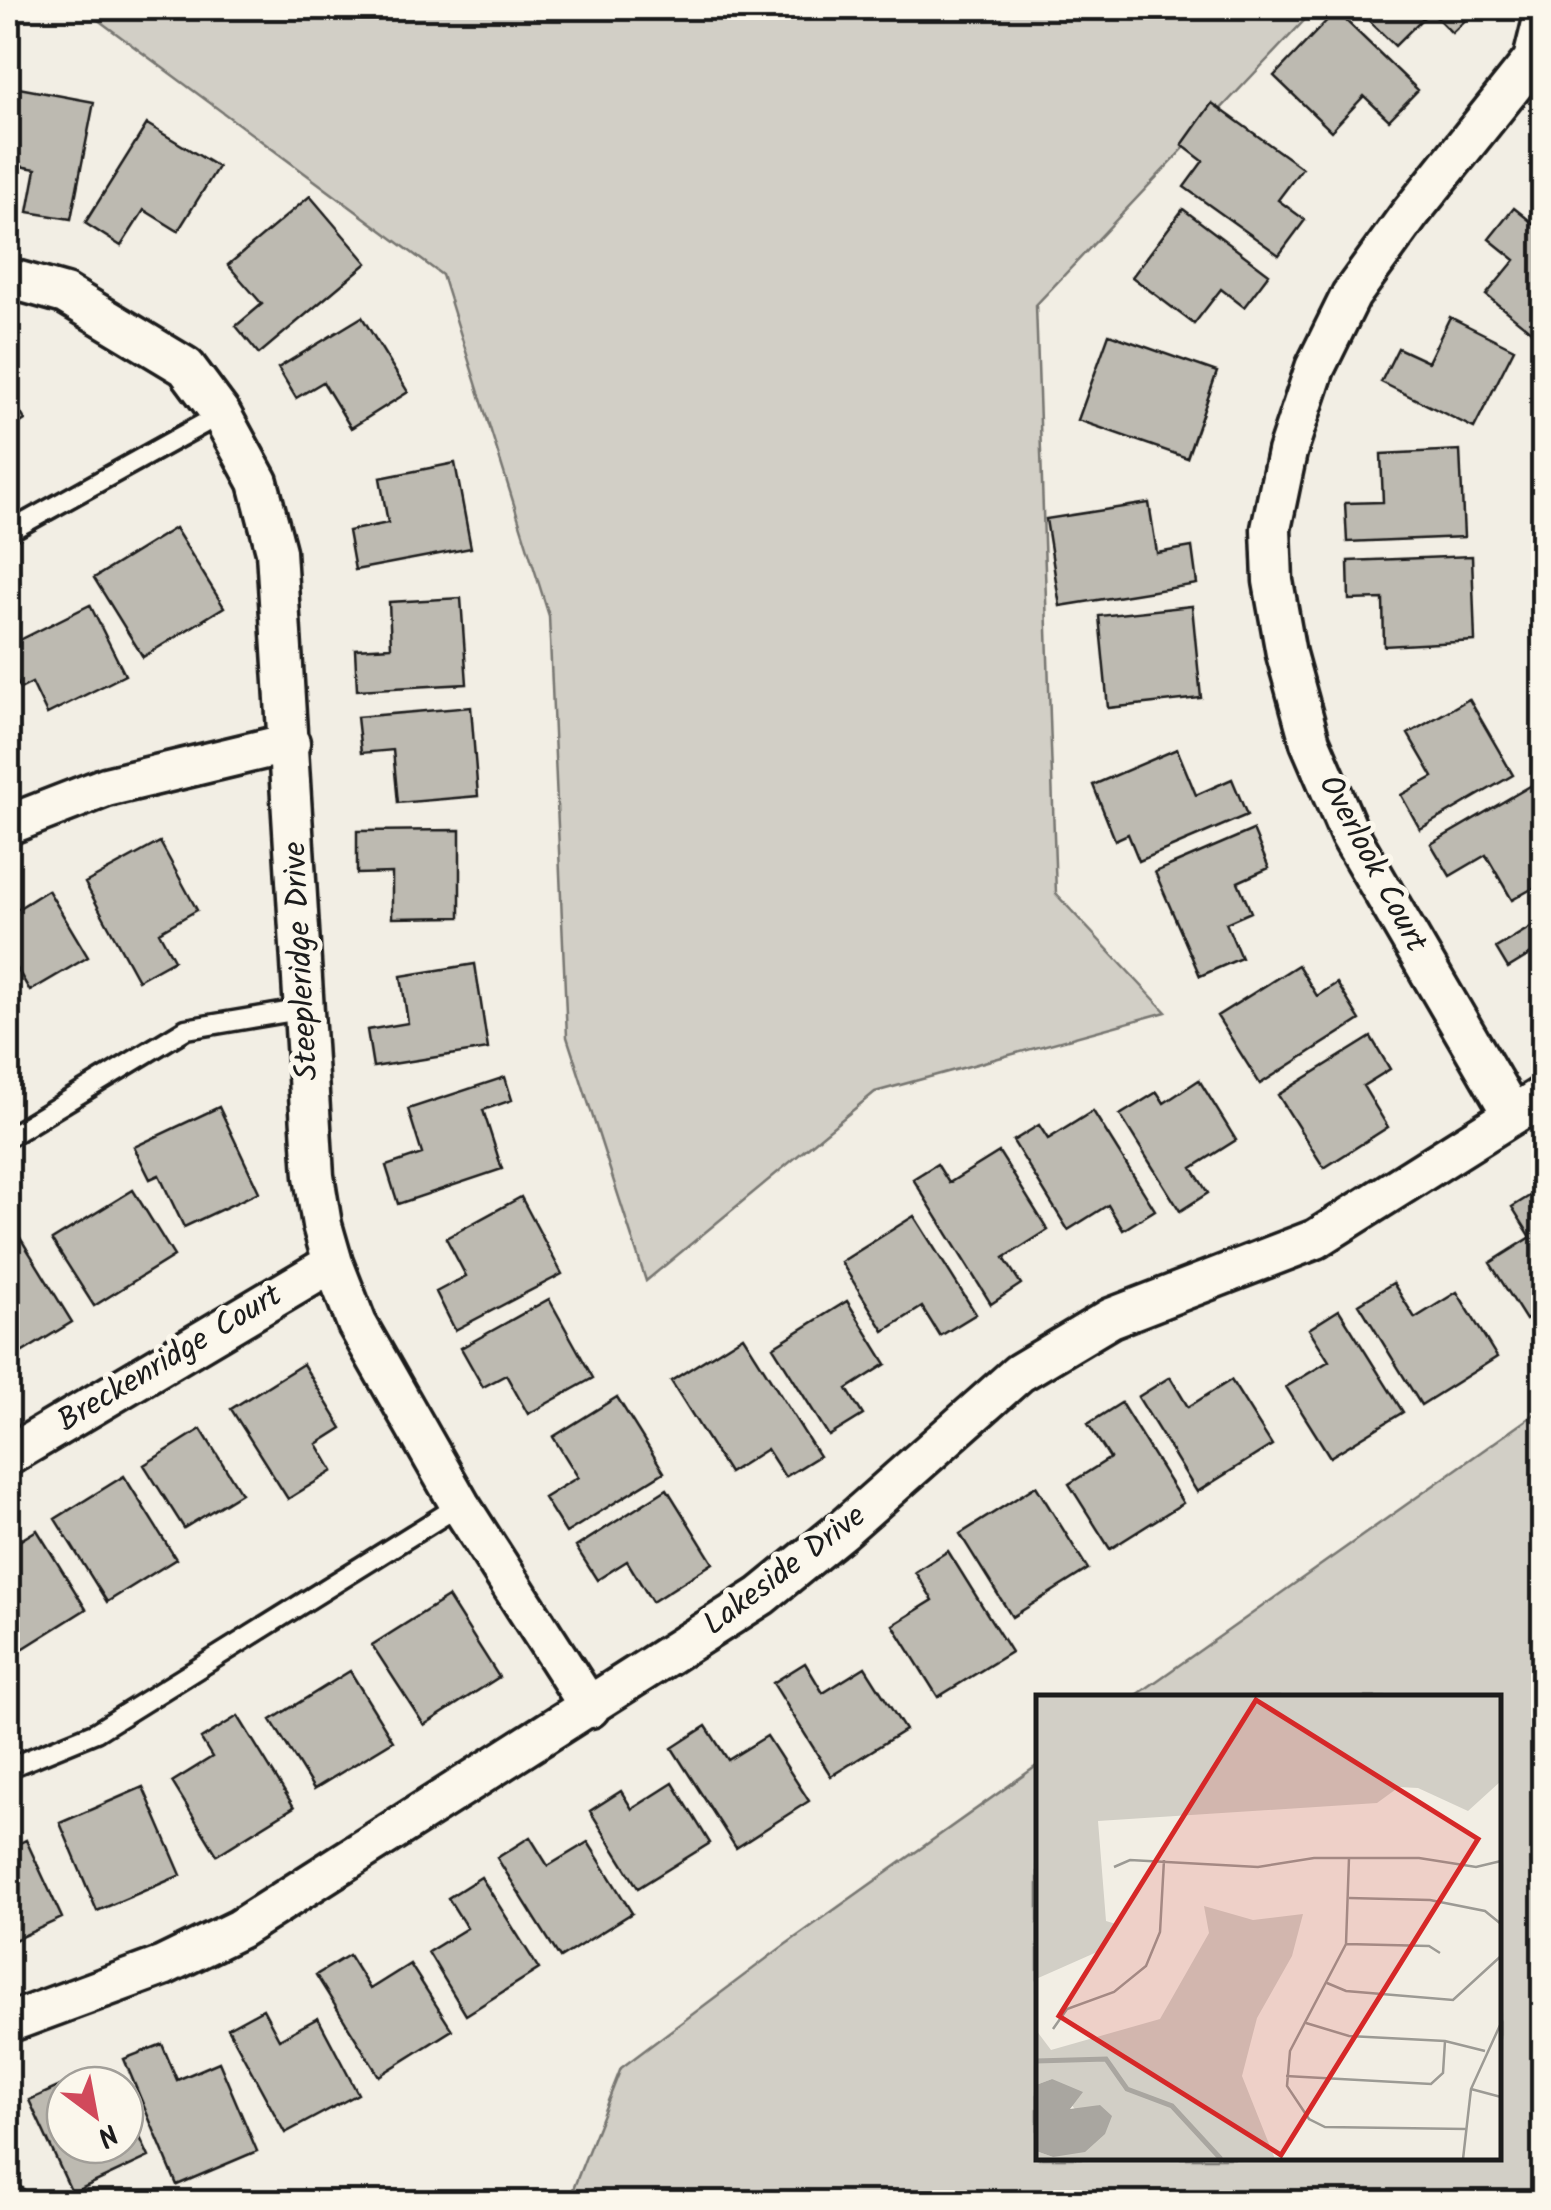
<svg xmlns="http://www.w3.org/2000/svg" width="1551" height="2210" viewBox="0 0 1551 2210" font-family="Kalam,sans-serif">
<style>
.green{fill:#d2cfc6;stroke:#777671;stroke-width:2.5}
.building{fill:#bdbab1;stroke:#1c1c1c;stroke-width:2.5}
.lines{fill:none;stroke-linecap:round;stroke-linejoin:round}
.lane-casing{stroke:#1c1c1c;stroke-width:25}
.street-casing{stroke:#1c1c1c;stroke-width:45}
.lane{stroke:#fbf7ec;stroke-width:18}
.street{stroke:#fbf7ec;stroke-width:38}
.labels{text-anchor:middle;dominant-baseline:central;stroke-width:10;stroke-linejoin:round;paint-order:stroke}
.street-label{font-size:32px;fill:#1c1c1c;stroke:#fbf7ec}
.inset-river{fill:none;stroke:#a9a6a0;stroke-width:5}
.inset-road{fill:none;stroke:#9c9a94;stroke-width:2.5}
.view{fill:#d62828;fill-opacity:0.15;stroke:#d62828;stroke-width:5}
.inset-edge{fill:none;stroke:#1c1c1c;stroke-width:5}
</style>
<rect width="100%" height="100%" fill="#f2eee4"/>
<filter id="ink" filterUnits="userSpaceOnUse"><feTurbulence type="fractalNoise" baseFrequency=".01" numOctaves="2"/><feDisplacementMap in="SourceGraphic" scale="20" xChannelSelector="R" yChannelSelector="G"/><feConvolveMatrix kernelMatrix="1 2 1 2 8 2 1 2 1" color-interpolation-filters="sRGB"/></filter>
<g filter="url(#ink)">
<path class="green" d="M82,8H1316L1036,305L1056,894L1166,1012L875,1092L646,1281L567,1037L549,616L442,275Z
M1543,1408V2202H568L621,2068L782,1947L1038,1765V2158H1498V1698L1134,1697Z"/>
<path class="building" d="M1356,8H1478L1452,33L1430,11L1395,46Z
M1336,11L1418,90L1389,120L1364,96L1331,131L1274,76Z
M8,86L94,102L71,219L28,212L36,169L8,164Z
M1212,103L1302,168L1278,200L1305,220L1279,255L1184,187L1203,161L1182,145Z
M147,124L218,167L178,231L144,210L121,246L85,223Z
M310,196L367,263L259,354L236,326L262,304L228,265Z
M1514,208L1544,232L1542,340L1486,295L1515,260L1489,239Z
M1183,209L1269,274L1244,307L1221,289L1194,324L1132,277Z
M362,317L408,392L351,428L323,382L296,398L278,368Z
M1450,317L1514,349L1474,428L1381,382L1398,348L1428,362Z
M1109,334L1217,372L1187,458L1078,420Z
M8,391L25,420L8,431Z
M1460,450L1464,537L1347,542L1345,503L1383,502L1381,454Z
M455,463L471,548L355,570L348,531L388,523L380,478Z
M1149,503L1157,553L1192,547L1197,584L1060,606L1046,519Z
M175,528L224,607L143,657L94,578Z
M1472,556L1475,641L1384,646L1383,599L1349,600L1348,561Z
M461,598L467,684L357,690L355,649L391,647L389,602Z
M90,605L125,675L47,714L32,683L20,689L8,663V646Z
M1192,606L1201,698L1108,708L1099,616Z
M1469,699L1513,775L1420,829L1401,795L1433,777L1408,734Z
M471,707L478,796L398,803L393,750L361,753L357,717Z
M1177,749L1196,795L1232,779L1247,815L1139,861L1128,834L1115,840L1093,785Z
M1532,785L1544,804V882L1512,900L1486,855L1450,876L1431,844Z
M460,830V917L392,918V873L357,874V831Z
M1253,830L1269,868L1238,882L1251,912L1226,923L1241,958L1200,976L1155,872Z
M160,842L197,910L159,932L174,960L138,980L85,883Z
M48,890L88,957L30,991L8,953V915Z
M1544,919V962L1536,951L1508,968L1496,948Z
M475,964L488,1049L373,1067L367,1030L408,1023L401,976Z
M1298,965L1317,996L1337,983L1360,1020L1260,1084L1217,1016Z
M1371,1037L1390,1069L1363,1086L1388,1127L1324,1168L1278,1095Z
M505,1077L512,1100L483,1110L502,1169L398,1204L386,1166L422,1154L408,1109Z
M1199,1080L1236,1140L1192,1168L1208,1193L1180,1211L1120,1115L1157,1092L1164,1103Z
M219,1107L259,1192L184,1227L159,1175L150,1179L134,1147Z
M1093,1111L1155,1210L1123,1230L1108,1205L1068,1230L1013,1141L1039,1125L1048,1139Z
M999,1152L1048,1230L1004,1258L1021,1284L991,1304L913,1179L937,1164L949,1183Z
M1544,1187V1308L1526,1320L1490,1263L1531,1237L1512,1207Z
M133,1190L174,1256L94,1306L52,1240Z
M521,1197L562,1274L455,1330L436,1292L466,1276L446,1238Z
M914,1216L976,1314L940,1336L922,1307L884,1331L841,1262Z
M19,1236L72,1322L8,1361V1243Z
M1393,1283L1415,1318L1457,1292L1497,1357L1421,1405L1359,1304Z
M549,1299L593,1378L528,1414L506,1375L483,1387L461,1348Z
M847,1301L886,1364L847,1389L863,1415L829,1436L773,1347Z
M1339,1310L1403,1412L1330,1457L1286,1387L1329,1361L1309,1329Z
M743,1336L819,1456L785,1477L767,1449L729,1473L671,1381Z
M303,1364L342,1428L317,1444L333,1471L288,1499L231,1409Z
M1170,1377L1188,1407L1231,1380L1272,1445L1197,1492L1138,1397Z
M617,1397L664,1472L566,1533L544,1498L578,1477L553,1437Z
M1121,1403L1183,1503L1110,1549L1069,1484L1110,1458L1088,1424Z
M201,1429L241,1493L184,1528L144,1465Z
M124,1476L176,1559L107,1602L55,1519Z
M1036,1486L1088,1569L1012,1617L960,1534Z
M667,1489L713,1563L652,1602L627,1561L597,1580L576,1547Z
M37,1530L86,1609L8,1658V1548Z
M948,1551L1011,1652L938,1697L893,1625L933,1600L915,1572Z
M448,1597L499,1677L424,1725L372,1645Z
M805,1663L823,1693L865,1667L905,1730L831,1776L773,1683Z
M350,1671L393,1741L314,1789L271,1720Z
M238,1716L294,1807L217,1855L172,1782L212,1757L201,1739Z
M706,1726L728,1760L767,1736L809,1801L736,1848L672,1748Z
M673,1783L710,1843L638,1888L590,1811L621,1791L632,1809Z
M143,1787L181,1875L97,1911L60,1823Z
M530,1837L548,1866L588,1842L632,1913L560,1958L497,1858Z
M26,1840L62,1918L8,1943V1849Z
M481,1877L539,1969L466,2015L428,1952L467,1928L448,1898Z
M349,1955L370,1989L410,1964L452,2030L379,2076L316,1975Z
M263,2009L279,2039L318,2018L358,2094L285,2133L228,2028Z
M162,2044L177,2080L219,2062L257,2151L177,2185L124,2059Z
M67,2083L65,2145H125V2105L149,2157L72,2193L29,2100Z
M8,2178L33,2196L28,2202H8Z"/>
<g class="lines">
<defs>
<path id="lane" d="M8,532L221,414
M8,1137L186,1029L305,1009
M8,1768L96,1732L460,1505"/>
<path id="street" d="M8,278L65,294L186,367L221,414L258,482L276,551L314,1176L322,1225L333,1263L357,1324L460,1505L590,1708
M8,825L106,787L290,743
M1512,1114L1350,835L1310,742L1286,654L1273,581L1271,529L1287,452L1315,368L1351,295L1409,215L1533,60L1544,15
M8,1456L333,1263
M8,2023L163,1966L239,1929L761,1596L842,1530L1019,1373L1111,1318L1316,1239L1544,1095"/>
</defs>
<use href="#lane" class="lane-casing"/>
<use href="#street" class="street-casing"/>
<use href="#lane" class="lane"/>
<use href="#street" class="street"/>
</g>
</g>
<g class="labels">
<g class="street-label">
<text transform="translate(1372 864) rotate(62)">Overlook Court</text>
<text transform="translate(302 961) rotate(-93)">Steepleridge Drive</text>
<text transform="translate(170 1359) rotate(-31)">Breckenridge Court</text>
<text transform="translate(785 1571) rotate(-37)">Lakeside Drive</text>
</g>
</g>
<g transform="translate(1036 1695)">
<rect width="465" height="465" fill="#f2eee4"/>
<path d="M0,1H465V86L432,116L382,93L363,92L341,108L62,126L70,226L80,229L76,240L61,257L0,284ZM168,211L217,225L267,219L256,261L221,323L206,381L239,464H0V456L17,462L64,410L41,417L16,384L0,390V335L15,355L124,324L173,238Z" fill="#d2cfc6"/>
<path d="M16,384L47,397L34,414L64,410L76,421L69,439L49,457L17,462L0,456V390Z" fill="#a9a6a0"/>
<path class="inset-river" d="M0,366L70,364L91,394L136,411L185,464"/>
<path class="inset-road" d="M313,163L310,249L254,356L251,391L273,424L289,432L430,434M78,172L94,165L222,172L278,163H383L440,172L465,166M313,203L394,205L449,216L465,229M310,249L393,251L404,258M291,288L310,296L417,305L465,261M270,328L313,341L409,346L449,356M17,334L31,314L78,297L110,271L124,237L128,165M250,381L395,389L407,378L409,346M435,394L465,402M427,464L435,394L465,328"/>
<path class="view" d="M220,5L442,144L245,460L23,321Z"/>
<rect width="465" height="465" class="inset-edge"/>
</g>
<rect width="1551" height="2210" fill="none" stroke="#fbf7ec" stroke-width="40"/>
<rect x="20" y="20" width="1511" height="2170" fill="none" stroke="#1c1c1c" stroke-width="4" filter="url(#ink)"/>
<g transform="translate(95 2115) rotate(148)"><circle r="48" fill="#fbf7ec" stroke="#a29f99" stroke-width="2.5"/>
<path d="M0-8L18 38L0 25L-18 38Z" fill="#d1495b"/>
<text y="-15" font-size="28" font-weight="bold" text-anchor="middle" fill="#1c1c1c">N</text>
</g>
</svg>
